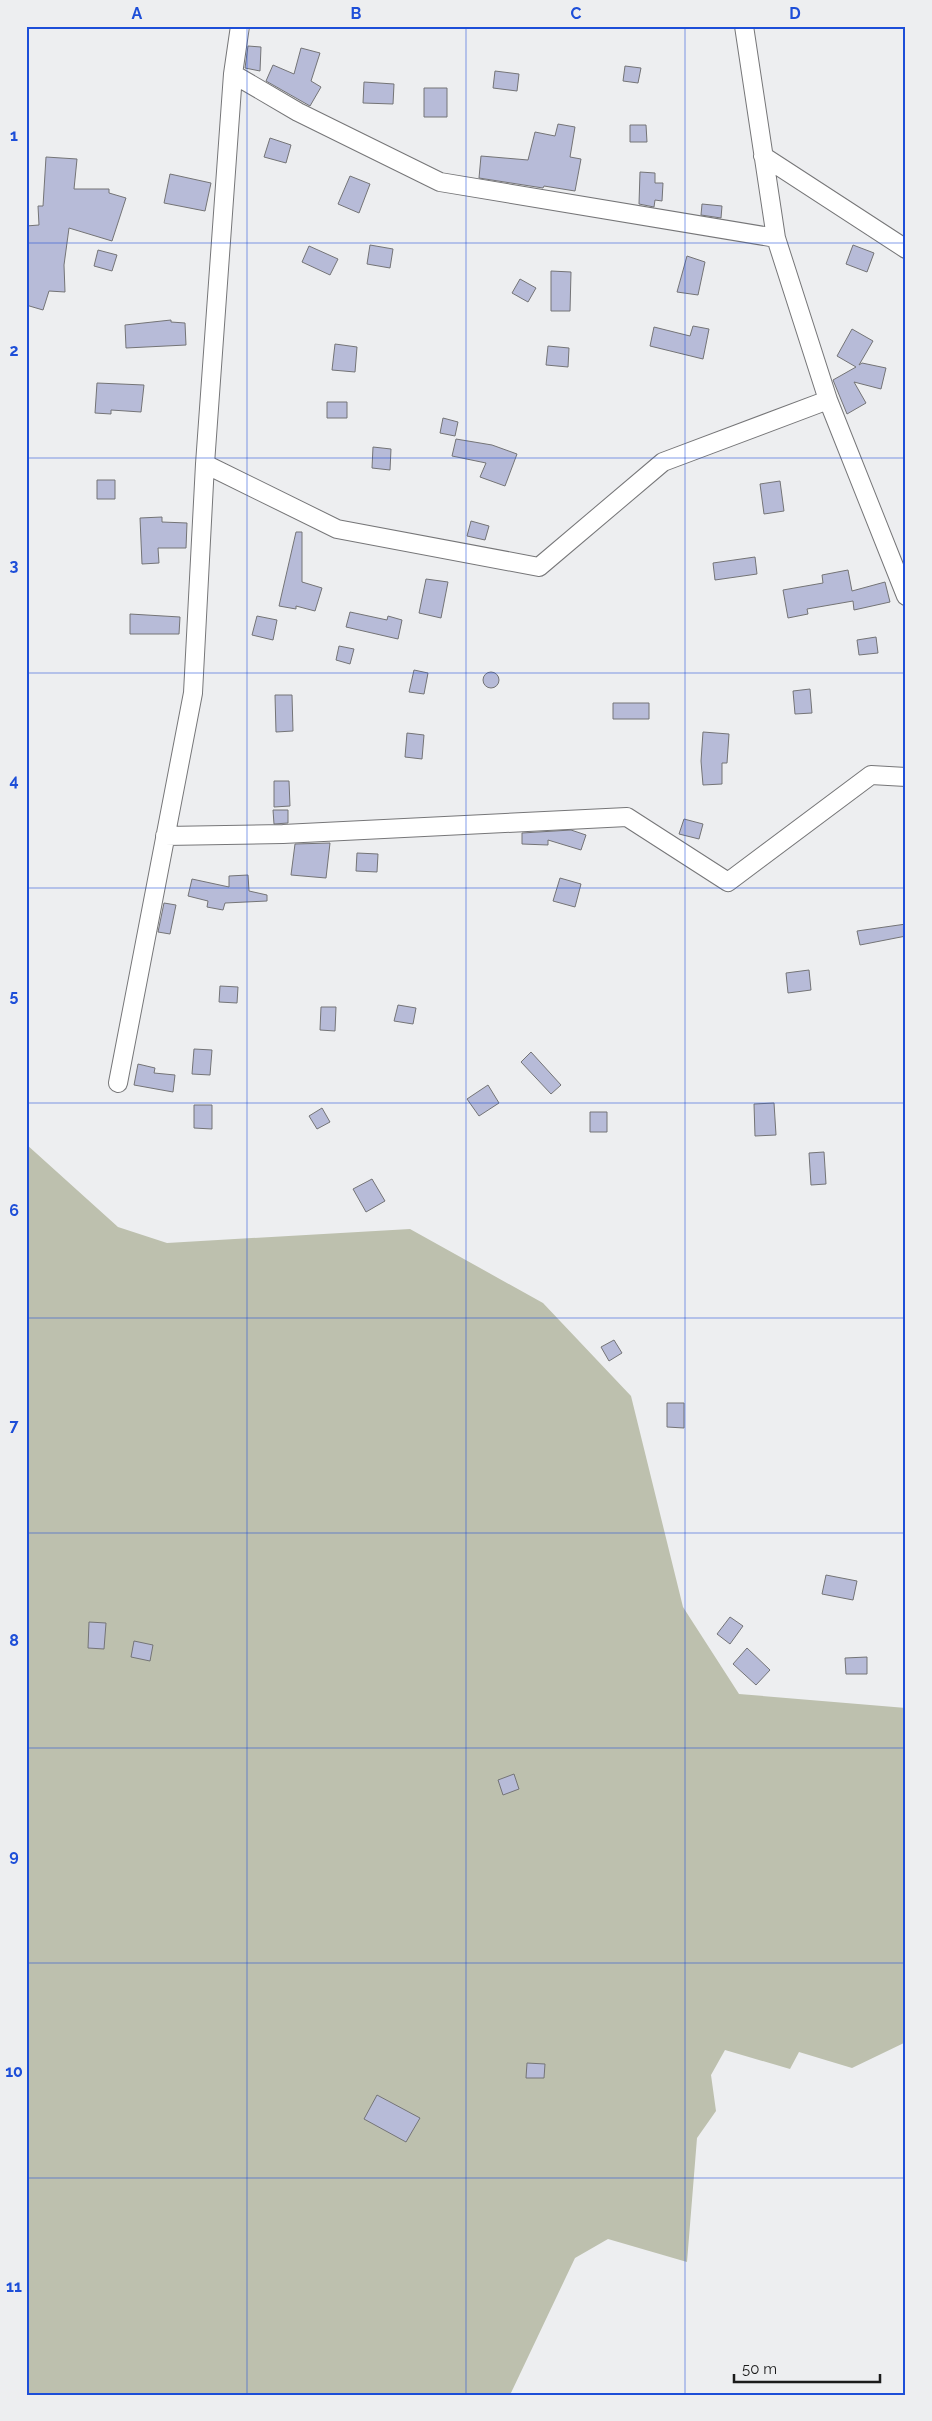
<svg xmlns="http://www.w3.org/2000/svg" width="932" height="2421" viewBox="0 0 932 2421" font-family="Raleway,sans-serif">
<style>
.green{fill:#bdc0ae}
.building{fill:#b7bbd8;stroke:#747476}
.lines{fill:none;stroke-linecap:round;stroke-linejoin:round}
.street-casing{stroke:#767678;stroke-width:20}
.street{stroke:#fff;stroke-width:18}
.grid{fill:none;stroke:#1d4ed8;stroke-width:1;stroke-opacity:0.55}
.neatline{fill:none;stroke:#1d4ed8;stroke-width:2}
.grid-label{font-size:16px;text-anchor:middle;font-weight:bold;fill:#1d4ed8}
</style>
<rect width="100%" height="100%" fill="#edeef0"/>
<path class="green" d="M26,1144L118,1227L167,1243L410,1229L543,1303L631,1396L683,1607L739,1694L906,1708V2042L852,2068L799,2052L790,2069L725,2050L711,2075L716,2111L697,2138L687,2262L608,2239L575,2258L510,2395H26Z"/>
<path class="building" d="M248,46L261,47L260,71L245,68Z
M301,48L320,53L311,81L321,87L310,106L266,81L273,65L294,74Z
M625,66L641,68L638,83L623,81Z
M495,71L519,74L517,91L493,88Z
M364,82L394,84L393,104L363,103Z
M424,88H447V117H424Z
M558,124L575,127L570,157L581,159L575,191L544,186L543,188L479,178L481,156L528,160L535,132L555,136Z
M630,125H646L647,142H630Z
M270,138L291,145L286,163L264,157Z
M46,157L77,159L74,189H109V193L126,198L112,241L69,228L64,265L65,292L49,291L43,310L26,305V226L39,225L38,206H43Z
M640,172L655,173V183H663L662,201L655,200L654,207L639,204Z
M170,174L211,183L205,211L164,203Z
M350,176L370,184L359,213L338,204Z
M702,204L722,206L721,218L701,215Z
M370,245L393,249L390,268L367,264Z
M853,245L874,253L867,272L846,264Z
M309,246L338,259L330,275L302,262Z
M98,250L117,255L112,271L94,266Z
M687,256L705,262L698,295L677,292Z
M551,271L571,272L570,311H551Z
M520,279L536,288L528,302L512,293Z
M171,320V322L185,323L186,345L126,348L125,325Z
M693,326L709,329L703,359L650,346L654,327L690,336Z
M852,329L873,341L859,365L862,363L886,368L881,389L854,382L866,403L847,414L833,380L856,367L837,356Z
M335,344L357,347L355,372L332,370Z
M548,346L569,348L568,367L546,365Z
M97,383L144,385L141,412L111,410V414L95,413Z
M327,402H347V418H327Z
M443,418L458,422L455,436L440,433Z
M456,439L492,445L517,454L505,486L480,477L486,463L452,456Z
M373,447L391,449L390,470L372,468Z
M97,480H115V499H97Z
M780,481L784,511L764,514L760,484Z
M162,517V522L187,523L186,548H158L159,563L142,564L140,518Z
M471,521L489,526L485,540L467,536Z
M296,532H302V582L322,588L315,611L296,606V609L279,606Z
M755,557L757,574L715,580L713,563Z
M848,570L852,591L885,582L890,602L854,610L853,601L807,609L808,614L788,618L783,590L823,583L822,575Z
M426,579L448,582L441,618L419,613Z
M350,612L387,620L388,616L402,620L398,639L346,627Z
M130,614L180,617L179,634H130Z
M257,616L277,620L273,640L252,635Z
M876,637L878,653L859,655L857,640Z
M339,646L354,649L350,664L336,660Z
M414,670L428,673L424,694L409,692Z
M483 680a8 8 0 1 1 16 0a8 8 0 1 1-16 0Z
M810,689L812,713L795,714L793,691Z
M275,695H292L293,731L276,732Z
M613,703H649V719H613Z
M703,732L729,734L727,763H722V784L703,785L701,761Z
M407,733L424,735L422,759L405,757Z
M274,781H289L290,806L274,807Z
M273,810H288V823L274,824Z
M684,819L703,824L699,839L679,834Z
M571,830L586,835L581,850L548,840V845L522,844V833Z
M330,843L326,878L291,875L295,844Z
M357,853L378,854L377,872L356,871Z
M248,875L249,891L267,895V901L225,903L223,910L207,907L208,901L188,896L192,879L229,887V876Z
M560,878L581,884L575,907L553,901Z
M164,903L176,905L170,934L158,932Z
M906,924V936L860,945L857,931Z
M809,970L811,990L788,993L786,973Z
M220,986L238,987L237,1003L219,1002Z
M398,1005L416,1008L413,1024L394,1021Z
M321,1007H336L335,1031L320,1030Z
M194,1049L212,1050L210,1075L192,1074Z
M531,1052L561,1085L551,1094L521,1062Z
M138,1064L155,1068L154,1073L175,1075L173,1092L134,1085Z
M488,1085L499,1103L479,1116L467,1099Z
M774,1103L776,1135L755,1136L754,1104Z
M194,1105H212V1129L194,1128Z
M322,1108L330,1122L317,1129L309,1116Z
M590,1112H607V1132H590Z
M824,1152L826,1184L811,1185L809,1153Z
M372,1179L385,1201L366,1212L353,1189Z
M614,1340L622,1353L609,1361L601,1347Z
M667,1403H684V1428L667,1427Z
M826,1575L857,1581L853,1600L822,1594Z
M730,1617L743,1626L730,1644L717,1634Z
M89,1622L106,1623L104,1649L88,1648Z
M134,1641L153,1645L150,1661L131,1657Z
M747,1648L770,1670L756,1685L733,1664Z
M867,1657V1674H846L845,1658Z
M514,1774L519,1789L503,1795L498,1780Z
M527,2063L545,2064L544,2078H526Z
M377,2095L420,2118L406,2142L364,2119Z"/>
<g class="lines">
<defs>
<path id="street" d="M233,74L298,112L440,182L776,238
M763,156L906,249
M828,400L906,596
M205,464L337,529L539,567L663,462L828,400L776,238L744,26
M165,836L283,834L627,817L728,882L871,775L906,777
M118,1083L193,693L205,464L233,74L240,26"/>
</defs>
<use href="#street" class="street-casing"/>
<use href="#street" class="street"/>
</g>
<path class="grid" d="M247,26V2395M466,26V2395M685,26V2395M26,243H906M26,458H906M26,673H906M26,888H906M26,1103H906M26,1318H906M26,1533H906M26,1748H906M26,1963H906M26,2178H906"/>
<rect width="932" height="2421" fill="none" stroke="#edeef0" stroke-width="55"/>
<path d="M734 2374v8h146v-8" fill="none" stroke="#1b1b1b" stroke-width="2.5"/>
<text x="742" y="2374" font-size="15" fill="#1b1b1b" stroke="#edeef0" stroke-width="4" paint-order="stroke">50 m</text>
<rect x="28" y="28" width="876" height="2366" class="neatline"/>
<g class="grid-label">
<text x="137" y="19">A</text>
<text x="356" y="19">B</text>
<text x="576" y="19">C</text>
<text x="795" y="19">D</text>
<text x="14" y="141">1</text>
<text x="14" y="356">2</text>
<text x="14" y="571">3</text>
<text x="14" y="786">4</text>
<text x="14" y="1001">5</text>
<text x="14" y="1216">6</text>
<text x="14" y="1431">7</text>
<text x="14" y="1646">8</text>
<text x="14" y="1861">9</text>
<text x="14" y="2077">10</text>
<text x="14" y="2292">11</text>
</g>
</svg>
